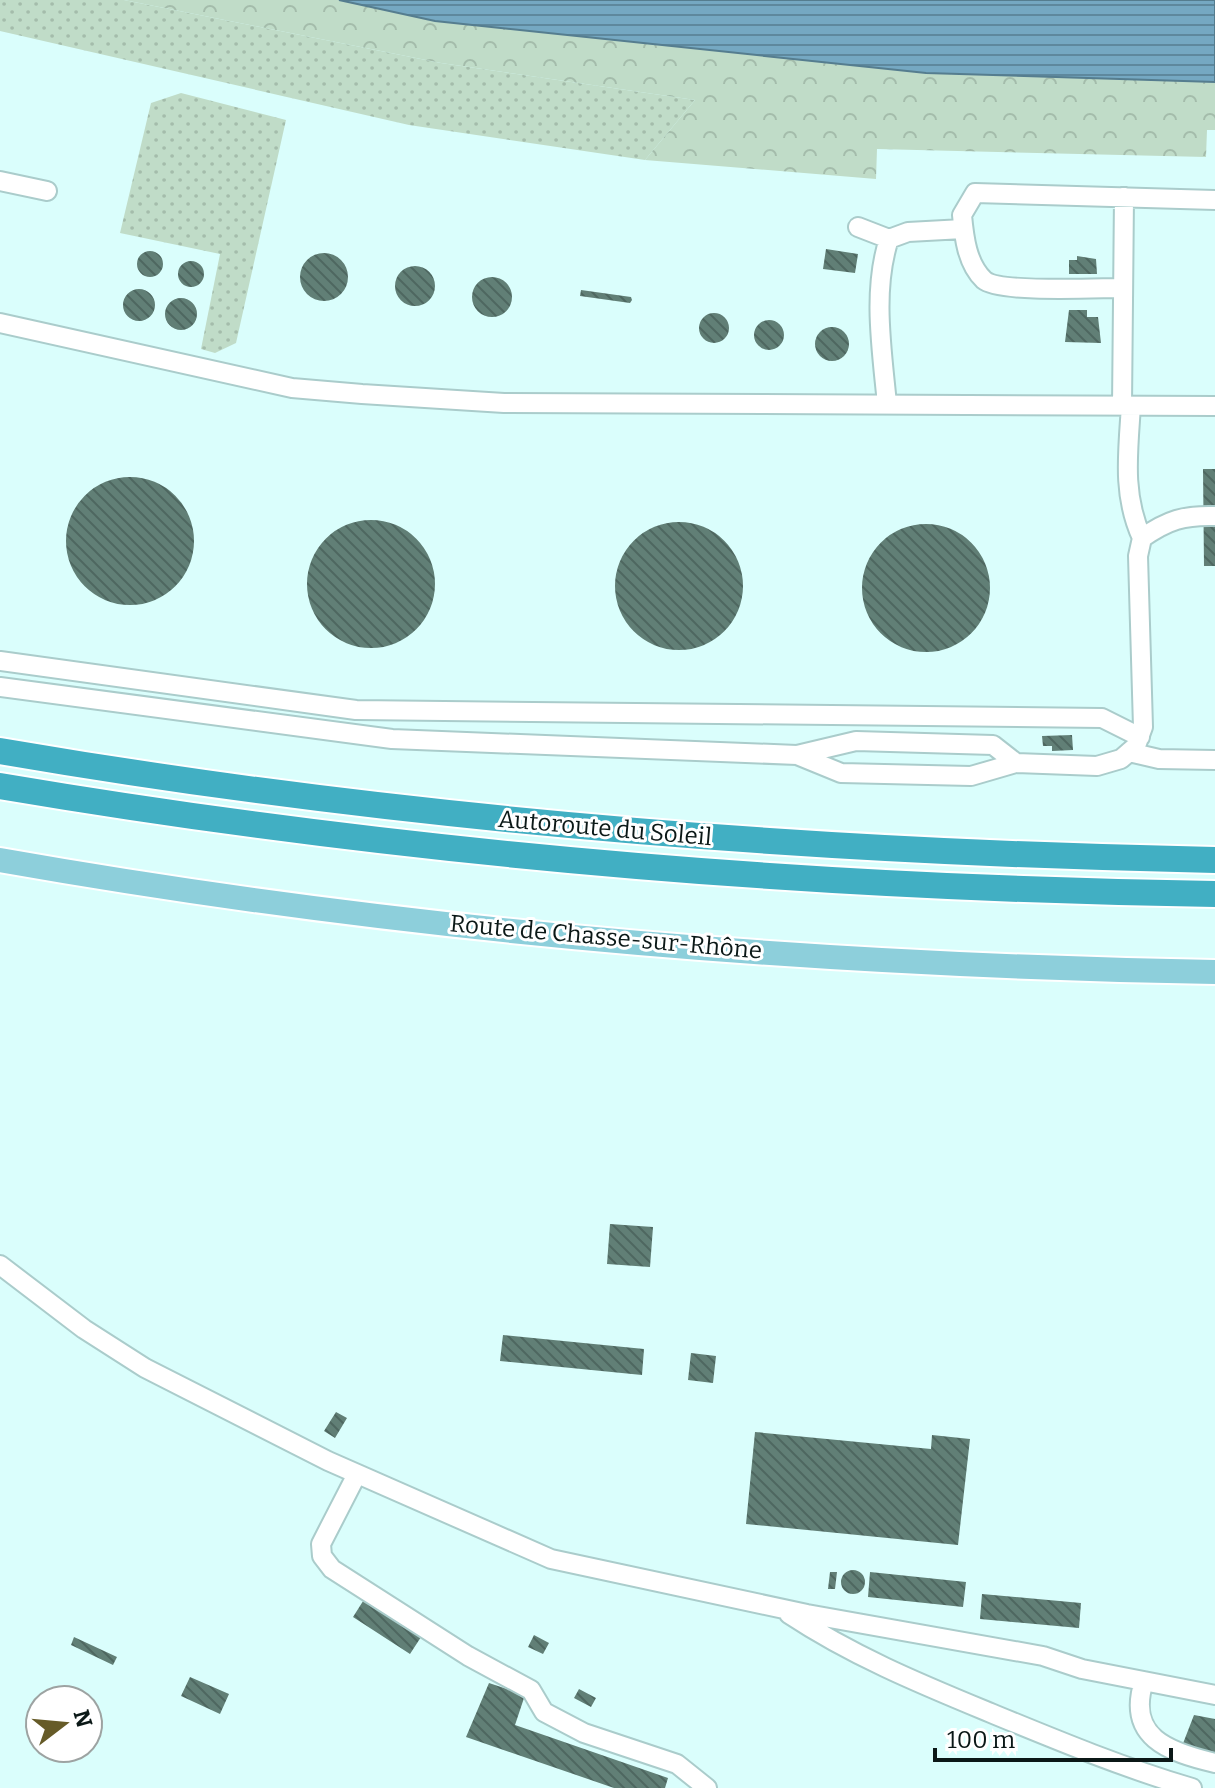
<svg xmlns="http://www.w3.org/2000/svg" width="1215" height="1788" viewBox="0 0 1215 1788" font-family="Bitter,serif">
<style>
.green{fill:url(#green-dots)}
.forest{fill:url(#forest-crowns)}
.water{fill:url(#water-rules);stroke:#557d8f;stroke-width:2}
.building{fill:url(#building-back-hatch)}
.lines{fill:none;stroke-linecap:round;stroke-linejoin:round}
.minor-casing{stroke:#aacccb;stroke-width:22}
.major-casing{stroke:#fff;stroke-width:28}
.highway-casing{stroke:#fff;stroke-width:30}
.minor{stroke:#fff;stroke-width:18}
.major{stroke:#8dcfdb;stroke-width:24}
.highway{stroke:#41afc3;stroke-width:26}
.labels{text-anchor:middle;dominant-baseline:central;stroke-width:6;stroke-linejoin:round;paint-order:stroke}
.street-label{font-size:24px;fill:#0b1817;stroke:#fff}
</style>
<defs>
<pattern id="green-dots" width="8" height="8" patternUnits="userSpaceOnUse" patternTransform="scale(2)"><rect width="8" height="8" fill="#c0dcc8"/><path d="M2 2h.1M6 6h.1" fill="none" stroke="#a4bcab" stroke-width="1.8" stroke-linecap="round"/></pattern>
<pattern id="forest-crowns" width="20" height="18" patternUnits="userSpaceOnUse" patternTransform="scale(2)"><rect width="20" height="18" fill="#c0dcc8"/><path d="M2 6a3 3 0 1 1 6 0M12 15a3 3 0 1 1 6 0" fill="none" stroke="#a4bcab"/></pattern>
<pattern id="water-rules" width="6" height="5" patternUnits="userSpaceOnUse" patternTransform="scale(2)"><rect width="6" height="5" fill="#75a8c2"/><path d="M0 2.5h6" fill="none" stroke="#5e889d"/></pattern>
<pattern id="building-back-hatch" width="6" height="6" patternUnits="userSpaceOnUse" patternTransform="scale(2)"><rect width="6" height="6" fill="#617f76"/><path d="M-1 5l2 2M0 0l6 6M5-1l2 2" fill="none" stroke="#4e6760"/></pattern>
</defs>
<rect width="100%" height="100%" fill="#dafefc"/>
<path class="green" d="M0,0H124L441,63L695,100L645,160L409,125L0,31Z
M181,93L286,120L236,343L215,353L201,349L220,254L120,233L151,103Z"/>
<path class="forest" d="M124,0H339L435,21L926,73L1215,82V130H1207L1206,157L877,149L876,179L645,160L695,100L441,63Z"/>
<path class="water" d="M339,0H1215V82L926,73L435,21Z"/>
<path class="building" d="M826,249L858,254L855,273L823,269Z
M137 264a13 13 0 1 1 26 0a13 13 0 1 1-26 0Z
M300 277a24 24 0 1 1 48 0a24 24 0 1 1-48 0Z
M1077,256L1096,259L1097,274H1069V260H1077Z
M178 274a13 13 0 1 1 26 0a13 13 0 1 1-26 0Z
M395 286a20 20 0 1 1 40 0a20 20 0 1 1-40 0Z
M472 297a20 20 0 1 1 40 0a20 20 0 1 1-40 0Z
M123 305a16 16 0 1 1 32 0a16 16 0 1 1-32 0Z
M581,290L631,297L632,300L630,303L580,296Z
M165 314a16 16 0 1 1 32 0a16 16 0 1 1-32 0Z
M1069,310H1087V317H1098L1101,343L1065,342Z
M699 328a15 15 0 1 1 30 0a15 15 0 1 1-30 0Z
M754 335a15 15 0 1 1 30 0a15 15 0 1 1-30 0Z
M815 344a17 17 0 1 1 34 0a17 17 0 1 1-34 0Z
M1203,469H1215V566H1204Z
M66 541a64 64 0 1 1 128 0a64 64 0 1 1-128 0Z
M307 584a64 64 0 1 1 128 0a64 64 0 1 1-128 0Z
M615 586a64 64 0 1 1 128 0a64 64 0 1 1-128 0Z
M862 588a64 64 0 1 1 128 0a64 64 0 1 1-128 0Z
M1072,735L1073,750L1052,751V746H1043L1042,736Z
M610,1224L653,1227L650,1267L607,1264Z
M503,1335L644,1349L642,1375L500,1361Z
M691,1353L716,1356L713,1383L688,1380Z
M336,1412L347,1418L335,1438L324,1431Z
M755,1432L931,1449L932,1435L970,1439L958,1545L746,1524Z
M841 1582a12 12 0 1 1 24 0a12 12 0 1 1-24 0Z
M830,1572H837L835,1589H828Z
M870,1572L966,1582L963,1607L868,1597Z
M982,1594L1081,1603L1079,1628L980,1619Z
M365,1598L423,1634L410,1654L353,1617Z
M534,1635L549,1643L543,1654L528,1647Z
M74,1637L117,1657L113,1665L71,1645Z
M190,1677L229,1694L220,1714L181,1696Z
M489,1683L525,1695L515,1725L668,1778L665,1788H614L466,1737Z
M579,1689L596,1698L591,1707L574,1698Z
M1194,1715L1215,1719V1753L1182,1746Z"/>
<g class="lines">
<defs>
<path id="minor" d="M0,181L47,191
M858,227L889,239
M1121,288C1097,288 999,293 984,280C967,264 964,237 962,215L975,193L1215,200
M0,323L292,388L362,394L504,403L1215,406
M887,404C882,351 872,290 889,239L908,232L963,229
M1122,406L1124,197
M1131,406C1128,452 1122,495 1142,538
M0,661L356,710L1102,718L1140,737
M0,687L392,739L797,755L841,773L971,776L1016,763L1097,766L1121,759L1136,746L1143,727L1138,556L1142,538C1168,520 1184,515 1215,516
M1129,752L1159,759L1215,760
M797,755L856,741L993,745L1016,763
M0,1265L84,1329L145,1368L328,1461L551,1559L807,1614L1043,1656L1082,1669L1215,1695
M357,1474L321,1544L322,1556L332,1569L468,1656L531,1690L544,1712L584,1733L677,1764L707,1788
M789,1614C851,1655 918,1683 986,1711C1054,1739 1121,1767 1192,1788
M1144,1681C1126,1737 1168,1752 1215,1763"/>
<path id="major" d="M0,860C401,931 808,965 1215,972"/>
<path id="highway" d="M0,751C401,820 808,852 1215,860
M0,786C402,854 808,888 1215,894"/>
</defs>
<use href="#minor" class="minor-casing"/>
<use href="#major" class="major-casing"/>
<use href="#highway" class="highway-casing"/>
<use href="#minor" class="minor"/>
<use href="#major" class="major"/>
<use href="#highway" class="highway"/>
</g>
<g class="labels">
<g class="street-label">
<text transform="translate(605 828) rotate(5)">Autoroute du Soleil</text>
<text transform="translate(606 937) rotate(5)">Route de Chasse-sur-Rhône</text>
</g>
</g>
<g transform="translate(64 1724) rotate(74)"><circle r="38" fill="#ffffff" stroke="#9da3a2" stroke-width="2"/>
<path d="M0-6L14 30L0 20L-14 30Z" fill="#665b28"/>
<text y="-12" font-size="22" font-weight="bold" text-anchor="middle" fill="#0b1817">N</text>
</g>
<path d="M935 1748v12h236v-12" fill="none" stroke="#0b1817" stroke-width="4"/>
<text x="947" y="1748" font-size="24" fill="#0b1817" stroke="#ffffff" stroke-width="6" paint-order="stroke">100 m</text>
</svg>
